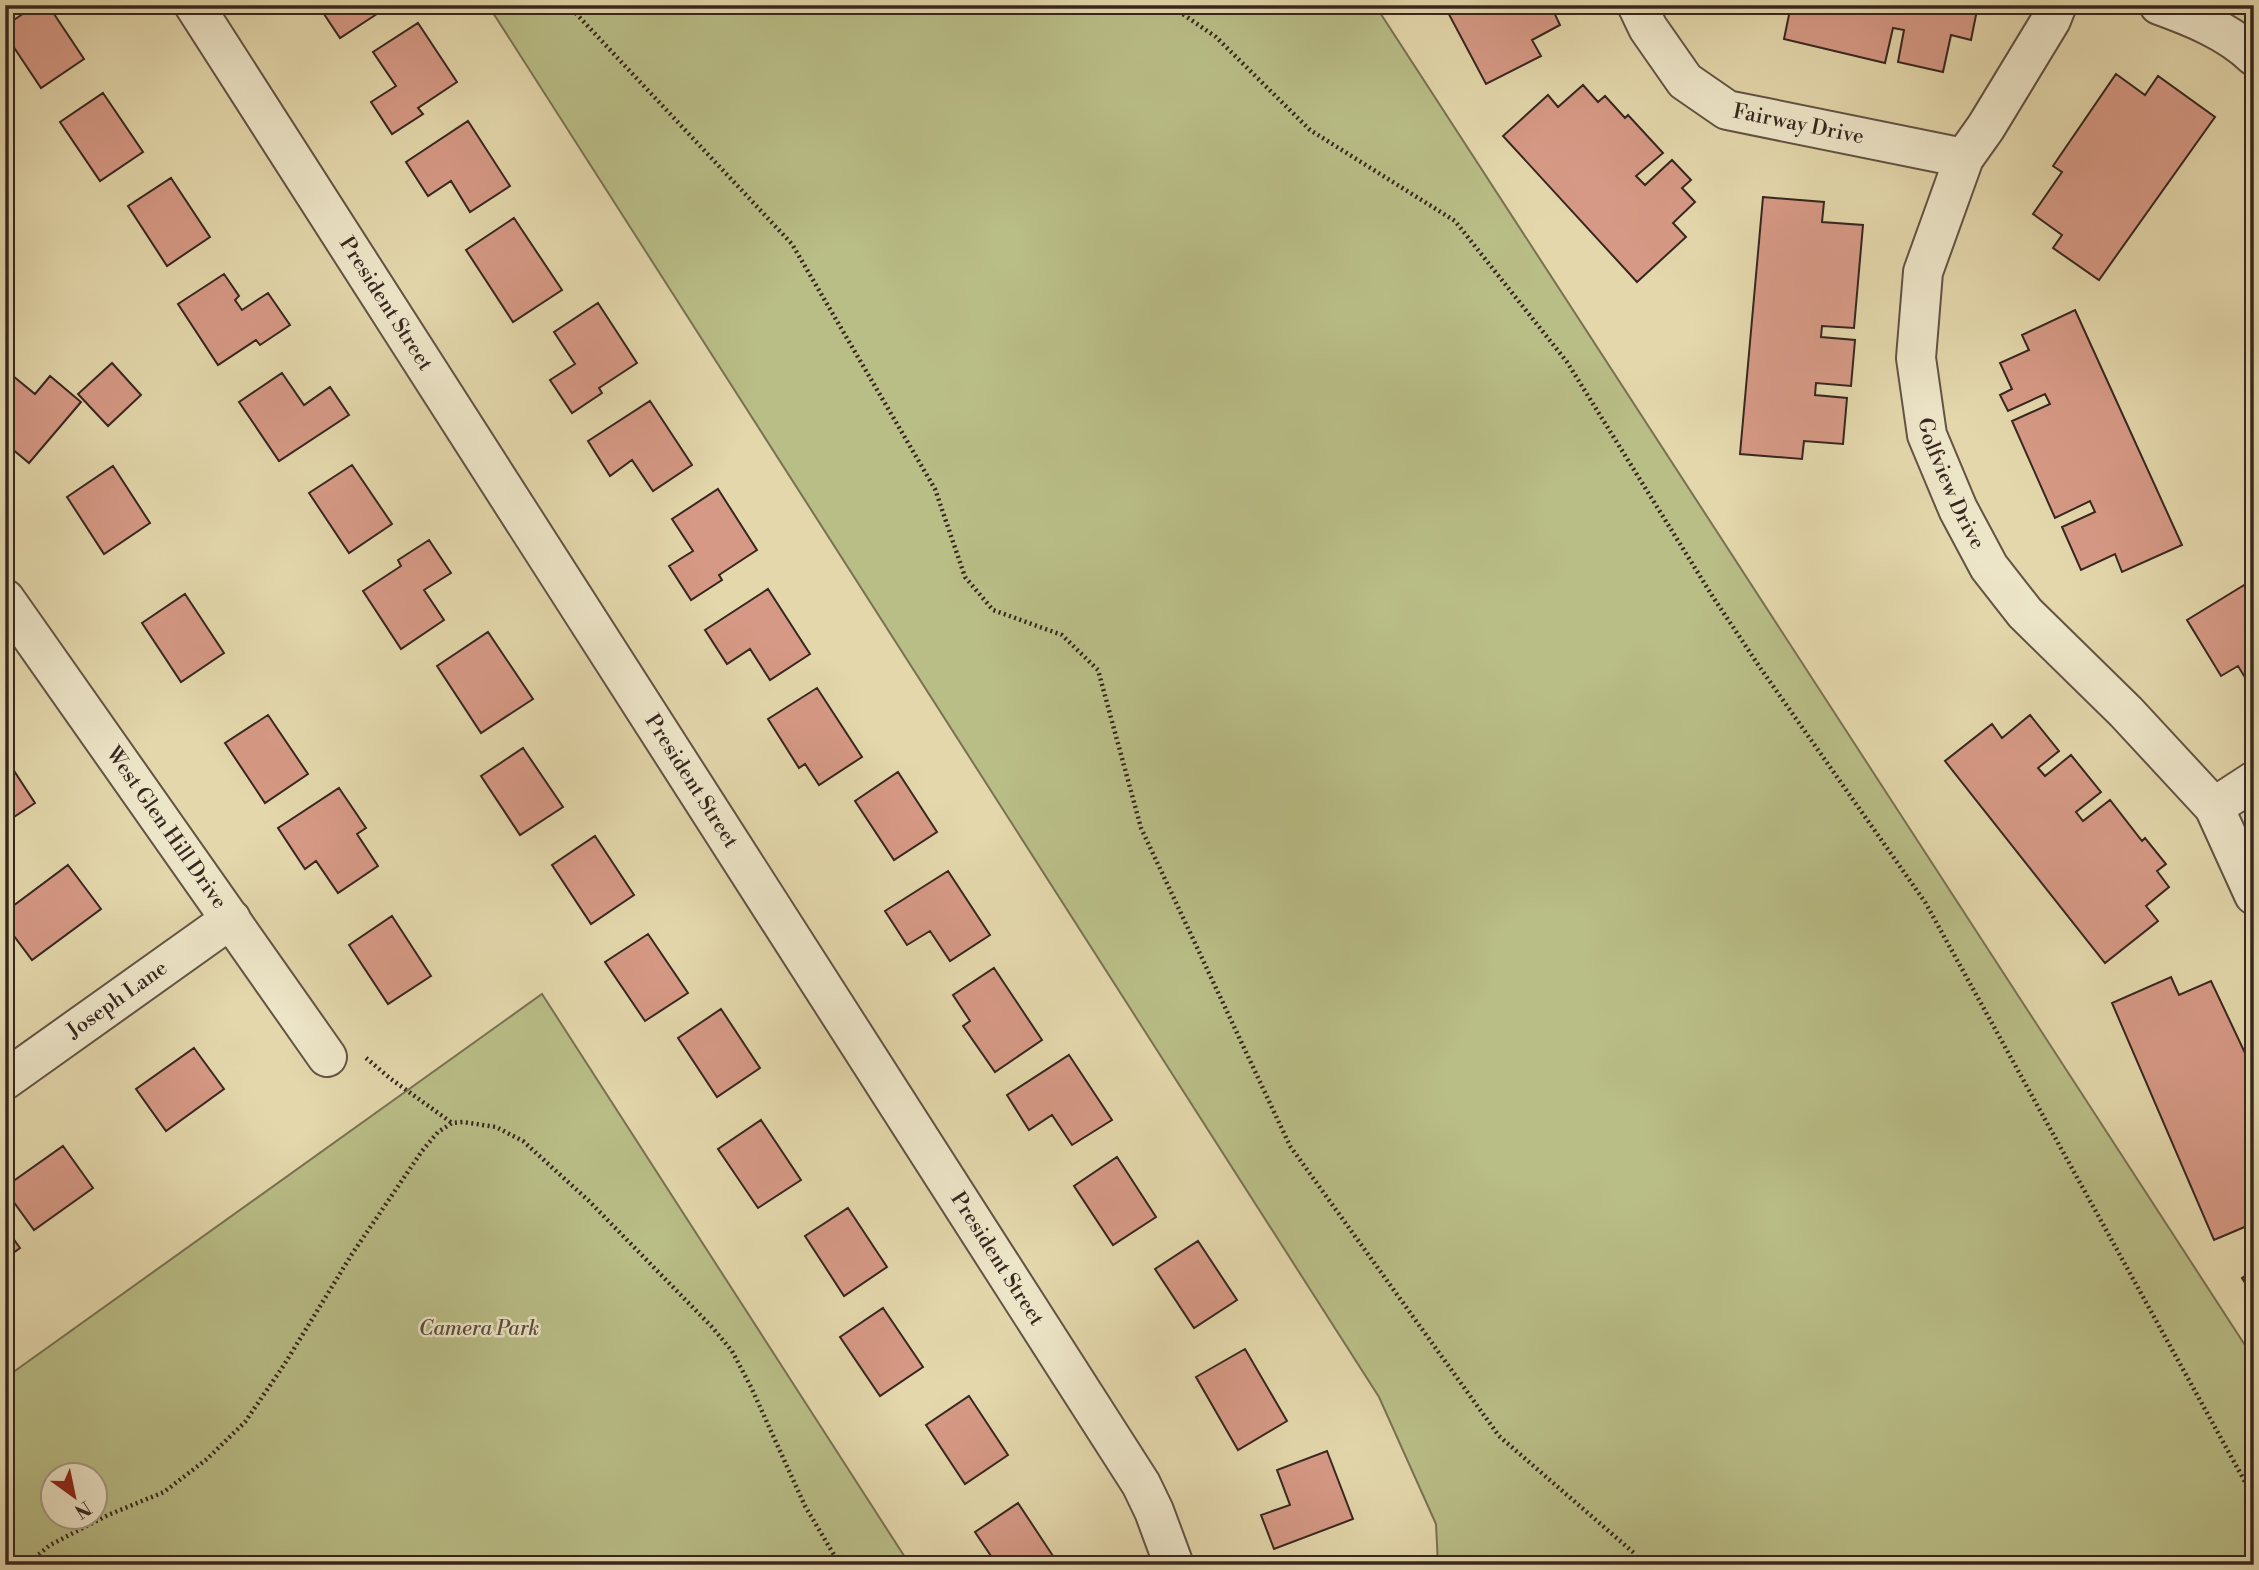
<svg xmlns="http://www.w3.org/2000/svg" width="2259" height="1570" viewBox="0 0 2259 1570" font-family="'Libre Bodoni',serif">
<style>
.green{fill:#b9bd86;stroke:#787253;stroke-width:2;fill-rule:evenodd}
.building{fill:#d69985;stroke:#372720;stroke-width:2}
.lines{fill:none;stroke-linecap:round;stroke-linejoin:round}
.minor-casing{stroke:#625343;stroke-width:42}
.path{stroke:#372720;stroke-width:4.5;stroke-dasharray:2 3.5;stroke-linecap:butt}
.minor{stroke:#ede5c8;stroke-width:38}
.labels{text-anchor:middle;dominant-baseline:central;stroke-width:5;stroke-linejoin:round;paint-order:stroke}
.street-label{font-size:21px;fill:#372720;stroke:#ede5c8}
.park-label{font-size:21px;font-style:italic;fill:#584c3a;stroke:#ede5c8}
</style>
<rect width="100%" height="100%" fill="#e3d7ab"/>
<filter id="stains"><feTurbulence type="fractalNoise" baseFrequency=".00286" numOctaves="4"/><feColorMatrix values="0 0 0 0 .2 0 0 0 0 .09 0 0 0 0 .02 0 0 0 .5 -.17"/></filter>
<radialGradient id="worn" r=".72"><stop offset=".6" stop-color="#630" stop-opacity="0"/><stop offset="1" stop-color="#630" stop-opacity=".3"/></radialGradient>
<path class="green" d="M488,5H1375L2254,1359V1565H1438L1436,1524L1379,1397Z
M542,994L910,1565H5V1378ZM52,1476H94V1518H52Z"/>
<path class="building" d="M36,5H48L84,59L41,88L5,34V26Z
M318,5H380L383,10L340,38Z
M1444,5H1558L1552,8L1560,25L1532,40L1541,56L1486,84Z
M1791,5H1978L1971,40L1951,35L1943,72L1898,62L1904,30L1893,28L1885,63L1784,39Z
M418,23L457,82L418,108L423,114L392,134L371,102L396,86L373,52Z
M2116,74L2145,95L2158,76L2215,117L2099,280L2053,248L2062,235L2033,214L2062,172L2053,166Z
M1583,85L1598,102L1605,96L1625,118L1628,115L1663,153L1636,176L1645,185L1672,160L1691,180L1682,188L1695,202L1673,223L1686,237L1637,282L1503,136L1548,95L1558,107Z
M103,93L143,152L100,181L60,122Z
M468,121L510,186L470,212L451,181L428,196L406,162Z
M171,178L210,237L167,266L128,206Z
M1763,197L1824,202L1822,222L1863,225L1854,328L1822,326L1821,337L1855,340L1851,386L1816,383L1815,395L1847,398L1843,444L1804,441L1802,459L1740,454Z
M514,218L562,290L513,322L466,250Z
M224,274L239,296L235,300L242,310L268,293L290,325L260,345L256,340L218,365L178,304Z
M598,303L637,363L599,388L602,393L572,413L550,380L575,364L554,332Z
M2075,310L2182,545L2122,572L2115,554L2081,570L2062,527L2095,512L2090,501L2055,518L2012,421L2050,404L2045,394L2008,411L2000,395L2012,389L2000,363L2029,350L2022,335Z
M112,363L141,395L108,426L78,394Z
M282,373L304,405L330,387L349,415L279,461L239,402Z
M13,376L35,394L50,376L81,402L29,463L5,443V386Z
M650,401L692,465L653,491L632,460L610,476L588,441Z
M352,465L392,524L349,553L309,493Z
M113,466L150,523L104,554L67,497Z
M718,489L757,550L719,575L722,580L691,600L669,566L693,551L672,519Z
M429,540L451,573L424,590L444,620L401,649L363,591L401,566L398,560Z
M2254,579V692L2238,666L2221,676L2187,620Z
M768,589L810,654L770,680L750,649L727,664L705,630Z
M185,594L224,653L181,682L142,623Z
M488,632L533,699L481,733L437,666Z
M817,688L862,757L819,785L805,764L799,768L768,719Z
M268,715L308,774L265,803L225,743Z
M2030,715L2059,751L2038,768L2045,776L2071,755L2101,792L2076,812L2083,821L2110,800L2142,841L2145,838L2166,864L2157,871L2169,887L2146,906L2158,921L2105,963L1945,761L1992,724L2002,738Z
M523,748L563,807L520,835L481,776Z
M5,757L35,803L5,823Z
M898,772L937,832L894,860L855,801Z
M339,788L366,828L357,834L378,866L338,893L316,861L305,869L278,828Z
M595,836L634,895L591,924L552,865Z
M68,865L101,909L32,960L5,924V912Z
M948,871L990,935L950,961L930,931L907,945L885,911Z
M392,916L431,976L388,1004L349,945Z
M648,934L688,993L645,1021L605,962Z
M994,968L1042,1040L995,1072L963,1026L970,1021L953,995Z
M2171,977L2179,995L2211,981L2254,1072V1139L2245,1143L2250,1154L2254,1152V1223L2214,1240L2112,1003Z
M721,1009L760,1068L717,1097L678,1038Z
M194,1048L224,1089L166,1131L136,1089Z
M1069,1055L1112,1120L1072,1145L1052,1115L1029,1130L1007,1095Z
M761,1120L801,1180L758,1208L718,1149Z
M63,1146L93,1188L34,1230L5,1190V1187Z
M1117,1157L1156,1217L1113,1245L1074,1186Z
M848,1208L887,1267L844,1296L805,1236Z
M5,1227L20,1248L5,1259Z
M1198,1241L1237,1300L1194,1328L1155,1269Z
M2254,1270V1297L2242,1278Z
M883,1308L923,1367L880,1396L840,1337Z
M1245,1349L1287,1421L1238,1450L1196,1377Z
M969,1396L1008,1455L965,1484L926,1425Z
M1327,1451L1353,1519L1274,1549L1261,1515L1290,1505L1277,1470Z
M1018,1503L1057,1562L1054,1565H997L975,1532Z"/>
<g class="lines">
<defs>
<g id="minor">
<path id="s1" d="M194,5L1141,1484L1154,1511L1174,1565"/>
<path id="s2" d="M1637,5L1648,28L1685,81L1727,110L1964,158"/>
<path id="s3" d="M2057,5L2051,20L1986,127L1964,158L1923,272L1916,358L1927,435L1958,509L1989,567L2025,613L2126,712L2214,807L2254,895"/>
<path d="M2159,5C2192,17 2228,31 2254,56"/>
<path id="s4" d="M5,599L327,1057"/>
<path d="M2214,807L2254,781"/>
<path id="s5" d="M5,1080L231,919"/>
</g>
</defs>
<use href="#minor" class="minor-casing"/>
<path class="path" d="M568,5L792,244L935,489L965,577L993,610L1062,635L1098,670L1141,828L1290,1146L1499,1436L1634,1553L1640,1565
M1125,5L1171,6L1216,37L1310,130L1455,221L1567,362L1713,597L1761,669L1925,902L2254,1498
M366,1058L391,1079L452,1123
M26,1565L50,1545L108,1515L164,1492L207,1459L245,1422L284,1365L352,1254L422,1151L438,1132L452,1123L463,1122L496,1127L523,1141L589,1201L712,1327L732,1351L751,1387L805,1506L840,1565"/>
<use href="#minor" class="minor"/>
</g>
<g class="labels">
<g class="street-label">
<text stroke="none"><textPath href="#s2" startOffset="214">Fairway Drive</textPath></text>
<text stroke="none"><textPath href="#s1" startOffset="355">President Street</textPath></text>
<text stroke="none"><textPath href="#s3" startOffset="518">Golfview Drive</textPath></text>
<text stroke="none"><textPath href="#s1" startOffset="922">President Street</textPath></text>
<text stroke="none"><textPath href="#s4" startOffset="280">West Glen Hill Drive</textPath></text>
<text stroke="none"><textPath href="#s5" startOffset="138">Joseph Lane</textPath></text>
<text stroke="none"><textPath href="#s1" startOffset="1489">President Street</textPath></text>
</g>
<g class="park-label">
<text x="479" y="1329">Camera Park</text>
</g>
</g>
<rect width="2259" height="1570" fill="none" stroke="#e3d7ab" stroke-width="28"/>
<rect x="7" y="7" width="2245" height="1556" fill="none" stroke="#372720" stroke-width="3.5"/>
<rect x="14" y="14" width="2231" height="1542" fill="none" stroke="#372720" stroke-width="2"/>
<g transform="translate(74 1496) rotate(147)"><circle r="33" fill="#ede5c8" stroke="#a49985" stroke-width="2"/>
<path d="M0-5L12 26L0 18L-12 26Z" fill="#8f2418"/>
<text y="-10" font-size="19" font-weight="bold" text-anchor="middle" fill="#372720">N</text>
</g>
<rect width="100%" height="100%" filter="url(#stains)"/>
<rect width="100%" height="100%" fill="url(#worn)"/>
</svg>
